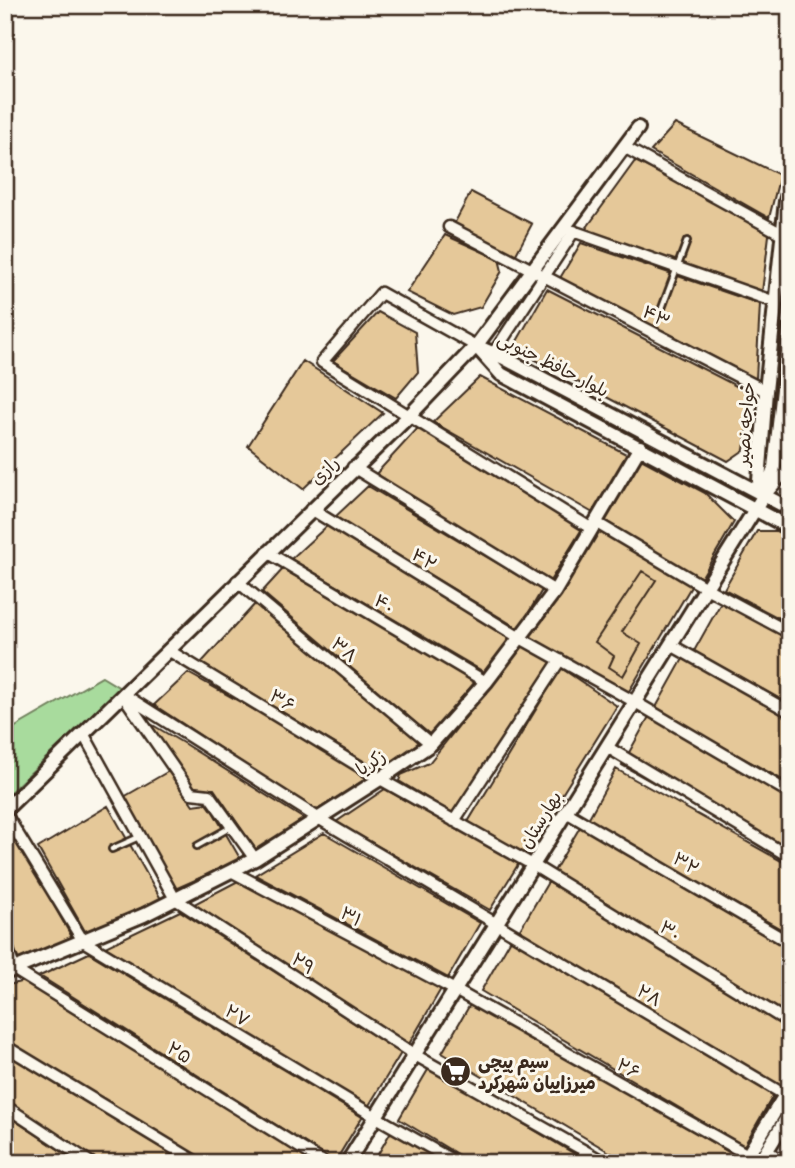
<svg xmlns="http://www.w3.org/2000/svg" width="795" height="1168" viewBox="0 0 795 1168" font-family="Pangolin,'Playpen Sans Arabic',sans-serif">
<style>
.green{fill:#a8db9d;stroke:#72825e;stroke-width:2}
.building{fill:#e5c899;stroke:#3b2a1e;stroke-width:2}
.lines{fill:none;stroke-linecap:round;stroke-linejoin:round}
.lane-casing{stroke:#3b2a1e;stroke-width:10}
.street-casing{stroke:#3b2a1e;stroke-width:15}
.secondary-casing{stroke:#3b2a1e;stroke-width:18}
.lane{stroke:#fbf7ec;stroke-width:4.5}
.street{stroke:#fbf7ec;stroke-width:10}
.secondary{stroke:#fbf7ec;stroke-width:12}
.labels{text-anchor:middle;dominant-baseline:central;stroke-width:6;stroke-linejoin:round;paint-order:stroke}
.street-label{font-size:18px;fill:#3b2a1e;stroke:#fbf7ec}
.poi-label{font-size:18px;font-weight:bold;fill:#3b2a1e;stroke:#fbf7ec;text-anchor:start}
</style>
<rect width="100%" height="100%" fill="#fbf7ec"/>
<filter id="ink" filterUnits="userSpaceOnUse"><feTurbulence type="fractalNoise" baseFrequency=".0143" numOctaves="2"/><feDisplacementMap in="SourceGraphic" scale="14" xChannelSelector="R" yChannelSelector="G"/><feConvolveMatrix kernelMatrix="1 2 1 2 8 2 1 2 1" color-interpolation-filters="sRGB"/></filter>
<g filter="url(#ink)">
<path class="green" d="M102,677L120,688L5,797V733Z"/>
<path class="building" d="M675,124L780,175L769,218L651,151Z
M635,161L770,227L762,292L585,230Z
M471,192L532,224L515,256L454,224Z
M445,235L499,259L502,271L481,307L453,315L407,292Z
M581,243L760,304L756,379L560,278Z
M547,289L752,394L744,450L728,461L513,348Z
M378,312L415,332L418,372L396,398L333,361Z
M303,361L383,413L303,489L248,446Z
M480,377L628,455L593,513L433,422Z
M418,428L582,529L550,581L374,476Z
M641,459L705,493L734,522L700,580L604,520Z
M368,486L542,590L519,629L335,517Z
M328,525L512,638L484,672L291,559Z
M599,530L692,585L628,693L530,637Z
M757,531H776L790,538V624L724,589Z
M283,569L475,682L430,735L262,592Z
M642,571L656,580L622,632L641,644L623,676L609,667L614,656L595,642Z
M723,599L790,637V705L694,651Z
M256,603L421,741L382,772L201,663Z
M523,645L552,661L454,814L399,781L401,775L429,763Z
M684,657L790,716V784L655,709Z
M561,668L617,706L525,854L468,822Z
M188,673L372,775L316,811L154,705Z
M651,713L790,790V859L622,765Z
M146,721L183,743L304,819L257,852L214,789H195Z
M616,769L790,866V934L587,821Z
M169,771L193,805L208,803L241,860L175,889L122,798Z
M385,789L519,863L490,910L336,822Z
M108,806L161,899L86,933L38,848Z
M580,827L790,950V1019L550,878Z
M324,833L480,923L448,978L255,875Z
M15,837L73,939L19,961L5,922V845Z
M240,880L441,989L409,1044L194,904Z
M548,882L790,1024V1074L781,1088L518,933Z
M180,911L401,1053L368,1107L105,947Z
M511,939L774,1094L744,1146L481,991Z
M89,953L362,1117L335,1162L40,976Z
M24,981L316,1163H209L5,1039V986Z
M472,1001L735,1156L731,1163H628L442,1053Z
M5,1053L186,1163H101L5,1099Z
M429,1068L590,1163H472L399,1119Z
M5,1114L79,1163H5Z
M393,1128L451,1163H373Z"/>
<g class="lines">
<defs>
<path id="lane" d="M662,308L687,241
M197,846L231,827
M112,849L139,837"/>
<path id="street" d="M624,147L782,234
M449,227L766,391
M564,228L775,302
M476,346L381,293L322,362L592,529
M493,354L574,231
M353,467L555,591
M767,493L790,467
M311,509L520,638L635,702L790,793
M595,522L706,588L790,633
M267,552L486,682
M237,581L431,744
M671,645L790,712
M168,650L380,779L533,865L790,1023
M123,694L318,818L785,1095
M125,698L191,793L209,795L255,859
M84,735L175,899L415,1055L606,1163
M607,747L790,857
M566,812L790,943
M5,813L83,941L376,1117L457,1163
M454,821L560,660
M231,871L455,990L748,1155
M5,943L15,970L325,1163
M5,1046L198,1163
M5,1106L91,1163
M766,1151L788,1163"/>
<path id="secondary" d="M764,495L759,481L766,391L786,201L790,186
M790,509L504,358L476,346L501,374L790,528
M5,810L410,415L476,346L638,128
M5,973L144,915L255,859L380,779L431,744L486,682L555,591L640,447
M347,1163L764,495L774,468L790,328
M743,1163L790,1087
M759,1163L790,1113"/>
</defs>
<use href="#lane" class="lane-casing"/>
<use href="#street" class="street-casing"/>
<use href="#secondary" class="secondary-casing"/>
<use href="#lane" class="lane"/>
<use href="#street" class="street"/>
<use href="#secondary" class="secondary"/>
</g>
</g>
<defs>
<symbol id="supermarket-disc" viewBox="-11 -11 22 22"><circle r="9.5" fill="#3b2a1e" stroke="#fbf7ec"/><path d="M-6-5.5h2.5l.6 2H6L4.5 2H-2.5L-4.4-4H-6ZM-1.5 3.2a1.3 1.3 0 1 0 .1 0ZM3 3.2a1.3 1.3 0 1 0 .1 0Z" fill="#fff"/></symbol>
</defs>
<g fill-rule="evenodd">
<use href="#supermarket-disc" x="438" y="1054" width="35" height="35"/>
</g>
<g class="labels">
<g class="street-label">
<text transform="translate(656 317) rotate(27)">۴۳</text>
<text transform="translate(553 365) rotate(27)">بلوار حافظ جنوبی</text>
<text transform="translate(746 424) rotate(-86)">خواجه نصیر</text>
<text transform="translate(325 471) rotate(-44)">رازی</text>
<text transform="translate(424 560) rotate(32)">۴۲</text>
<text transform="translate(384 604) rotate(31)">۴۰</text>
<text transform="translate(344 650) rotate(40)">۳۸</text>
<text transform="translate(282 701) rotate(31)">۳۶</text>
<text transform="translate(371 763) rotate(-34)">زکریا</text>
<text transform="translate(541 820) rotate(-58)">بهارستان</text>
<text transform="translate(686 864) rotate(30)">۳۲</text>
<text transform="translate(351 917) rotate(28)">۳۱</text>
<text transform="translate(670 931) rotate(32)">۳۰</text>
<text transform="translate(303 964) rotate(33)">۲۹</text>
<text transform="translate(649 996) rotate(31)">۲۸</text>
<text transform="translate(237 1016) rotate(31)">۲۷</text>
<text transform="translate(179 1053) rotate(32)">۲۵</text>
<text transform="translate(628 1069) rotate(29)">۲۶</text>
</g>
<g class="poi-label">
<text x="478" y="1062">سیم پیچی<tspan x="478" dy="21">میرزاییان شهرکرد</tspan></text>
</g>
</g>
<rect width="795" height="1168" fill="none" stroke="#fbf7ec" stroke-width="28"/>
<rect x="14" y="14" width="767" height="1140" fill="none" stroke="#3b2a1e" stroke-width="2.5" filter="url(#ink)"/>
</svg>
